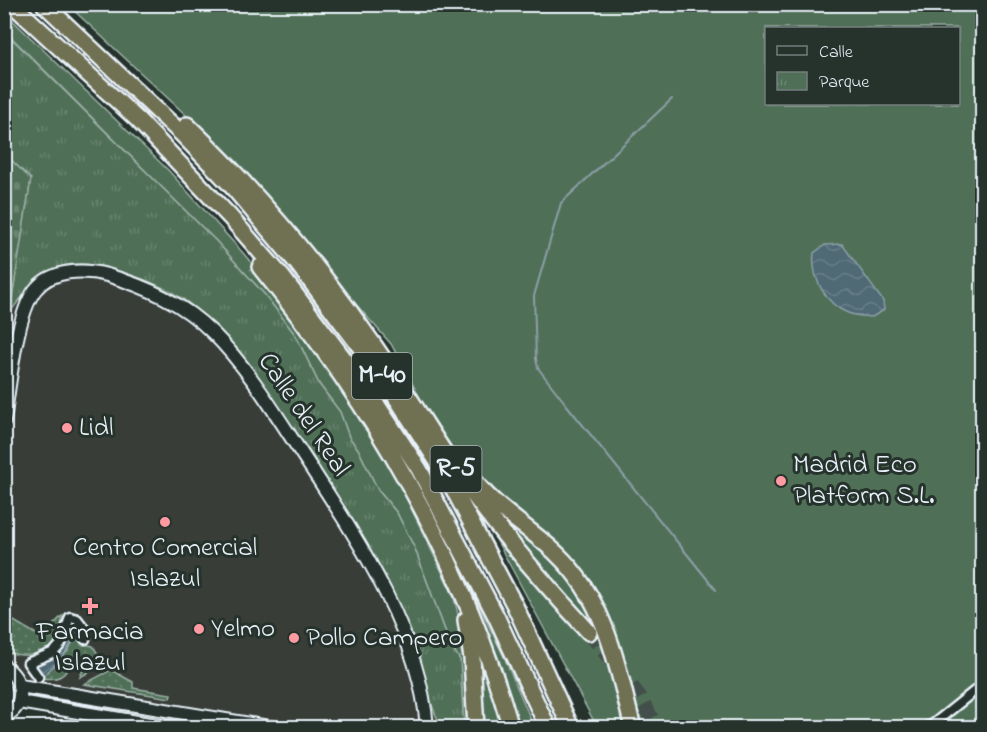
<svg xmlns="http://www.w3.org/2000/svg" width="987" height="732" viewBox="0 0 987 732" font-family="'Indie Flower',sans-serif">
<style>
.built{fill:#393e39}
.grass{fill:#506f57;stroke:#9cb0a8;stroke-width:1.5;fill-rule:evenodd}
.cemetery{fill:url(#cemetery-stones);stroke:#9cb0a8;stroke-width:1.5}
.park{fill:url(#park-tufts);stroke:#9cb0a8;stroke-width:1.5}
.garden{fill:url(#garden-dots);stroke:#9cb0a8;stroke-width:1.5}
.water{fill:url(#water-waves);stroke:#8c9fa9;stroke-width:1.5}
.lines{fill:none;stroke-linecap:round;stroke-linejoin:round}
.stream{stroke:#8c9fa9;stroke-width:2}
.highway-tunnel{stroke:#43504b;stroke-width:15;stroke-dasharray:15 8;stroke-linecap:butt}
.street-casing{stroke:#e8f1f8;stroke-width:13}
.secondary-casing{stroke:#e8f1f8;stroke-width:16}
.highway-casing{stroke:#e8f1f8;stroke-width:20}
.street{stroke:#26332d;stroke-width:8}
.secondary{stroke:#26332d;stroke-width:12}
.highway{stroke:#706f52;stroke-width:15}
.poi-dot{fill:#ff9aa2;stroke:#26332d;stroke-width:2}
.labels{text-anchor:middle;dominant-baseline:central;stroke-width:6;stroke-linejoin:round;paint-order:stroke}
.shield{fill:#26332d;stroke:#aeb8bb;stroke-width:1.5}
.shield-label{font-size:26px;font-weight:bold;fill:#e8f1f8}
.street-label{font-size:27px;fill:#e8f1f8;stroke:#26332d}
.poi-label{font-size:27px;fill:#e8f1f8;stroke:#26332d;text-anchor:start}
</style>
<defs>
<pattern id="cemetery-stones" width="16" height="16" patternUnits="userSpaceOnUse" patternTransform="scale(1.5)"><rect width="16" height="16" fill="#506f57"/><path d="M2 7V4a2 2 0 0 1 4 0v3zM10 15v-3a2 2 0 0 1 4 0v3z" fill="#698470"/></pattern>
<pattern id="park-tufts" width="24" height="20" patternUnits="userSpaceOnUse" patternTransform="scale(1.5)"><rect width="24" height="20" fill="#506f57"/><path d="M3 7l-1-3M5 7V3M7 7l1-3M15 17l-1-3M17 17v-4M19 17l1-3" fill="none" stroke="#698470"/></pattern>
<pattern id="garden-dots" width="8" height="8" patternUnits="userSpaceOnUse" patternTransform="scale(1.5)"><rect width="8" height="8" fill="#506f57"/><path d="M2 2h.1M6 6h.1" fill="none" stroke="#698470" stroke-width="1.8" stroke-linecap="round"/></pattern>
<pattern id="water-waves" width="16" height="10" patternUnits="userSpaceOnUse" patternTransform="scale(1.5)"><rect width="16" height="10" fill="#4f6974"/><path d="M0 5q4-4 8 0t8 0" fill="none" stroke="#687f89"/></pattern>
</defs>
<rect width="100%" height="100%" fill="#26332d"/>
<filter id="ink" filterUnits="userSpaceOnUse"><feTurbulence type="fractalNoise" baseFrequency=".0167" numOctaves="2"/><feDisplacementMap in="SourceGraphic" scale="12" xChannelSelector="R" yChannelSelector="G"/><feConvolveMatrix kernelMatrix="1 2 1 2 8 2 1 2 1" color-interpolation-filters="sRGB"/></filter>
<g filter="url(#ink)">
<path class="built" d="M72,263L113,269L167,289L190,304L220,331L251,367L322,466L412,638L425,673L434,710L439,720L449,727H246L5,691L4,345L10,312L44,273Z"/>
<path class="grass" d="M68,5H982V727H597L391,344L203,131ZM766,28H958V104H766Z
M4,12L168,170L244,254L281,299L371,425L453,595C466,638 468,683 471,727H464L460,660L450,644L415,549L397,513L378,490L358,449L349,437L340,412L319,384L296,336L265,295L216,241L5,31Z
M459,565L505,659L534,727H517L497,660Z
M475,641L502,727H479Z"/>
<path class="cemetery" d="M5,154L31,179L5,345Z"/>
<path class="park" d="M4,31L216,241L265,295L296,336L319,384L340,412L349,437L358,449L378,490L397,513L415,549L450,644L460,660L464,727H449L438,720C426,695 423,665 412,639C375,556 329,476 276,403C251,367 225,331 190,304C171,290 148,280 125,273C65,254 47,264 10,312L31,179L5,154Z"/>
<path class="garden" d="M62,616C65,651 34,662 5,651L4,620L7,617L41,637Z
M75,637L83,644L93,646L104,664L80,677L85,665L71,662C65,678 57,680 41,678L68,651Z
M111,670L133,682V688L171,694L170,698L84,684Z"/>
<path class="water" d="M842,244L883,301L884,310L872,317C865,316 855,316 848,313C825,304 811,277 814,253L825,245Z
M70,624L77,625C73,648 61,659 44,675L35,666L63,648Z"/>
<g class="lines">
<path class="stream" d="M672,99L561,203L534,296L536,359L538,368L565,403L716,590"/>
<path class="highway-tunnel" d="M589,632L639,696L657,728"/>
<defs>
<path id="street" d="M38,677L28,663L54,652L61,644L70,617L77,619L84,628L85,639
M924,728L932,725L982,685"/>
<path id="secondary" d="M4,421C9,388 16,315 35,290C51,269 84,269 107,275C147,287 183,303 213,333C248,368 275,413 302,454C354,534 420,630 427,728
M4,666C23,680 28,705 4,717
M20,686L275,728
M19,702L173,728"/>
<path id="highway" d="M12,4L138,120L230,217L283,278L366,388L419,469L496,616L548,728
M44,4L182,134L230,184L297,263L383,377L446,475L515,606L571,728
M187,125C264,199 333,283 392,372C420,413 445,457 475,497C510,544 549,589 589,632
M260,267C373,406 461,555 511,728
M469,474C492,507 529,527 557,554C606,601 617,664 633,728
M466,620L472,658L476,728"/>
</defs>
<use href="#street" class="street-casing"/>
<use href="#secondary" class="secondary-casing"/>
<use href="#highway" class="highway-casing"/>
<use href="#street" class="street"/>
<use href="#secondary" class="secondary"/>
<use href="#highway" class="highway"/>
</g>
</g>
<g class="poi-dot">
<circle cx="67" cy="428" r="6"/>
<circle cx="781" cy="481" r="6"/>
<circle cx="165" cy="522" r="6"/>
<path d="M87 597h6v6h6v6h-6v6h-6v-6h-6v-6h6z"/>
<circle cx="199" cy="629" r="6"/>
<circle cx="294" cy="638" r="6"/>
</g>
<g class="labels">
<g class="shield">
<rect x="352" y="353" width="60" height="46" rx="4.5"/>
<rect x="430.5" y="446" width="51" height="46" rx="4.5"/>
</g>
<g class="shield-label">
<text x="382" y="376">M-40</text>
<text x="456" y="469">R-5</text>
</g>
<g class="street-label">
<text transform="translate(303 415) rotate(56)">Calle del Real</text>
</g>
<g class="poi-label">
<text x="79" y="428">Lidl</text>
<text x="793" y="465">Madrid Eco<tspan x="793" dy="31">Platform S.L.</tspan></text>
<text x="165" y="548" text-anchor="middle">Centro Comercial<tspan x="165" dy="31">Islazul</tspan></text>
<text x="211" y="629">Yelmo</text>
<text x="90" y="632" text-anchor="middle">Farmacia<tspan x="90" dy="31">Islazul</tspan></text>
<text x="306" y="638">Pollo Campero</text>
</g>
</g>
<rect width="987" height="732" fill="none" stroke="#26332d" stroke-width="24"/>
<rect x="12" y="12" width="963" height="708" fill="none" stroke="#e8f1f8" stroke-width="2" filter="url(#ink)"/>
<rect x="765" y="27" width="195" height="78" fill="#26332d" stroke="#747f7e" stroke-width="1.5"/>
<rect x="777" y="46" width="30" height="9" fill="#26332d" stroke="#747f7e" stroke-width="1.5"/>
<text x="819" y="57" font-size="18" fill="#e8f1f8">Calle</text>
<rect x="777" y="72" width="30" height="18" fill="url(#park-tufts)" stroke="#747f7e" stroke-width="1.5"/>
<text x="819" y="87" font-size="18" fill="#e8f1f8">Parque</text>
</svg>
